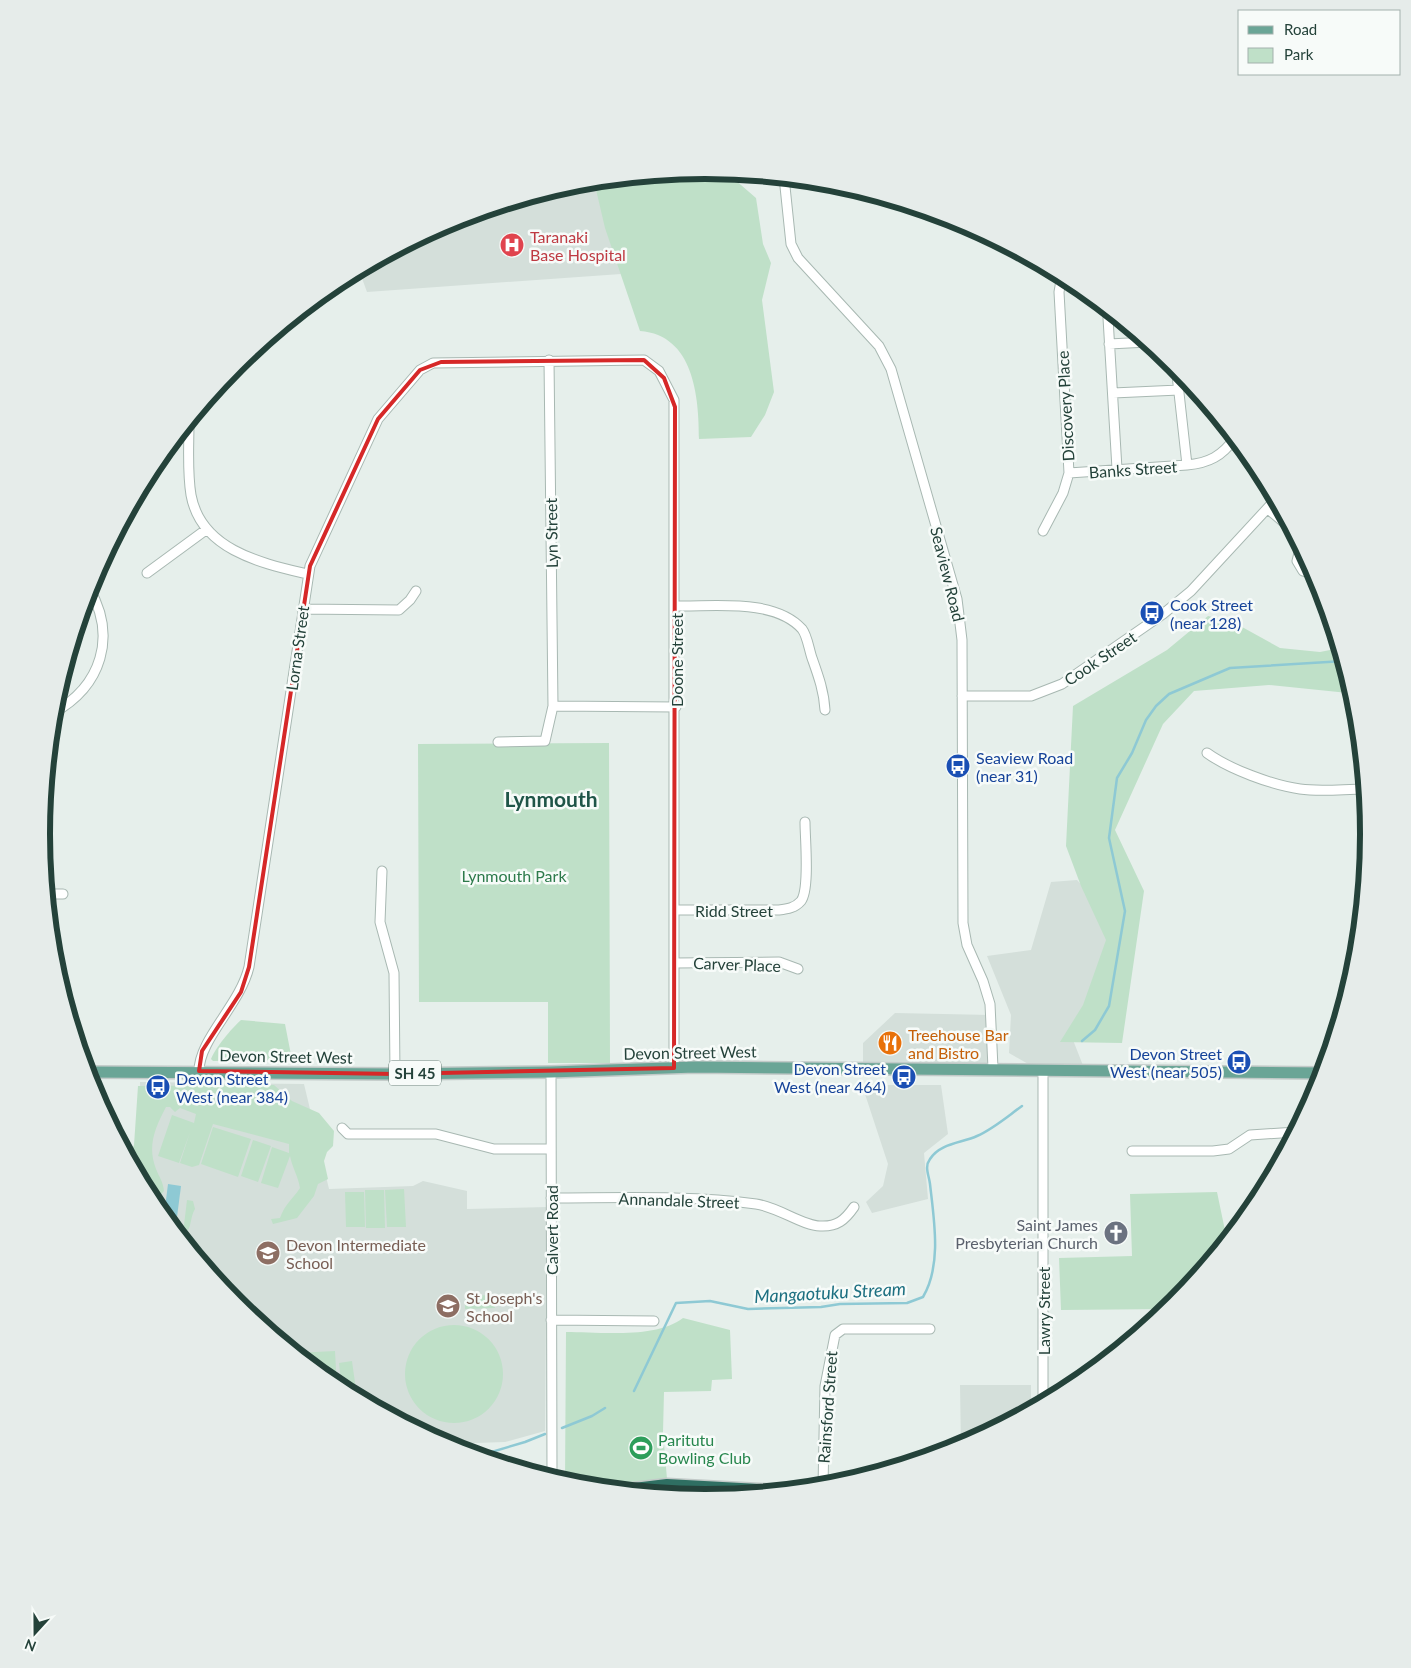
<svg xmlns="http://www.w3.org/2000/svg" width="1411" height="1668" viewBox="0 0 1411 1668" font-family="Lato,sans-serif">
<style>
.built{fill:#d4dfda}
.green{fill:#bfe0c8}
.water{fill:#8ec9d4}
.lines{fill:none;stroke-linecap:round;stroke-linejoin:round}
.stream{stroke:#8ec9d4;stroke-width:2.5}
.minor-casing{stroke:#a8b8b2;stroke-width:11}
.major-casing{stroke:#c2cac8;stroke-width:14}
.highway-casing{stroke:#c2cac8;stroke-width:15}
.minor{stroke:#fff;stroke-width:9}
.major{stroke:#6aa596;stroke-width:11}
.highway{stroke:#2f6f62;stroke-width:12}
.marked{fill:none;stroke:#d62828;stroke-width:4;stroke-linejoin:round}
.labels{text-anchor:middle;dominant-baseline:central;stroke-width:5;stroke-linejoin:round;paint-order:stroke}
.shield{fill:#f7fbf9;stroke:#637a73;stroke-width:1}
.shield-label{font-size:15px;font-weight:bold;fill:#24423a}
.health-label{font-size:16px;fill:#be3a42;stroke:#f7fbf9;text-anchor:start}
.street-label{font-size:16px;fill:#24423a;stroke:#f7fbf9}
.transit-label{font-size:16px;fill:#164399;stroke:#f7fbf9;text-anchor:start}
.park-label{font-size:16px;fill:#2d7a4b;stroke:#f7fbf9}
.food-label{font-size:16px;fill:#c56008;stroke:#f7fbf9;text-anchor:start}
.worship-label{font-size:16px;fill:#5b616d;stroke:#f7fbf9;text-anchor:end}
.education-label{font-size:16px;fill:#785e54;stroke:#f7fbf9;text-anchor:start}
.leisure-label{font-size:16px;fill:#27864d;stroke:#f7fbf9;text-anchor:start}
.water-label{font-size:18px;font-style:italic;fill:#1c6f80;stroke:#f7fbf9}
.district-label{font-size:21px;font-weight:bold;fill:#1f5548;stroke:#f7fbf9}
.rim{fill:none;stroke:#24423a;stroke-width:6}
</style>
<rect width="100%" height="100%" fill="#e6efeb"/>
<path class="built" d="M611,179L621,274L367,292L359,270L452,220L576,182Z
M1077,880L1089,893L1117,935L1073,1040L1084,1068L1030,1065L1009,1053L1011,1015L987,956L1031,950L1051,882Z
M895,1013L991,1015L989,1065L863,1064V1043Z
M140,1082L304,1084L329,1189L413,1186L423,1181L467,1191V1209L547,1207L545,1431L505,1442L444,1444L336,1386L236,1303L153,1203L141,1181Z
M862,1085H941L948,1134L924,1153L928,1199L872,1213L866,1202L883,1186L888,1164Z
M960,1385H1031V1409L961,1447Z"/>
<path class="green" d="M706,170L726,172L756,198L763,244L771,263L762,300L774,392L765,415L751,437L699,439C699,397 694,335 640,331L605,228L594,181Z
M1208,616L1233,622L1280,648L1320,652L1340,648L1353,692L1348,693L1269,685L1194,691L1163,724L1115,830L1144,891L1122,1043L1060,1042L1083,1005L1106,940L1081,886L1066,846L1073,706L1167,650Z
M609,743L610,1063H548V1002H419L418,744Z
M241,1020L285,1024L292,1060L213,1061L211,1059C216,1047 231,1029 241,1020Z
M274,1085L292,1101L319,1113L334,1131L333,1146L327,1152L324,1161L328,1179L318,1184L314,1196L297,1218L273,1224L271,1219L280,1218C285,1204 292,1200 300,1188C298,1176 292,1167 290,1156L278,1188L261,1183L272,1147L289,1153V1144L213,1124L199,1165L192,1167L180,1163L190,1132L179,1163L158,1156L172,1115L194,1123L196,1114L180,1108L175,1112L170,1107H166C155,1128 147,1146 156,1169C159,1177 163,1181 164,1191L153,1203L123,1146L131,1152L134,1145L138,1086Z
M213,1127L251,1139L238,1177L201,1164Z
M253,1140L271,1146L258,1182L241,1176Z
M404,1189L406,1227H387L385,1190Z
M365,1190H384L385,1228H366Z
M345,1192H364L365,1227H346Z
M1217,1192L1227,1240L1168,1309L1061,1310L1059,1258L1132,1256L1130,1194Z
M187,1200L193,1201L195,1209C189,1219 193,1231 181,1236L175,1230L184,1225Z
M495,1295V1308L465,1309V1296Z
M683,1318L730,1330L732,1379L712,1380L711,1391L664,1392L663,1432L667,1479L602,1488L565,1482L566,1332C599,1332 656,1339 683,1318Z
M405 1374a49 49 0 1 1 98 0a49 49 0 1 1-98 0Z
M335,1351L337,1387L296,1353Z
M352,1361L357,1397L342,1389L339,1363Z"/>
<path class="water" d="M168,1184L181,1186L177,1217L164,1216Z"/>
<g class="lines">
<path class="stream" d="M1082,1041L1095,1030L1109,1006L1125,911L1109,838L1117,778L1132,753L1146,720L1156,706L1169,694L1230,668L1344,661
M634,1391L676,1303L710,1301L748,1309L821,1307L840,1304L907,1303L923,1297C942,1265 934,1220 930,1184C929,1175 924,1167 930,1159C940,1143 962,1143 977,1136C993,1129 1008,1116 1022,1106
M562,1428L592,1416L605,1408
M478,1456L525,1442L545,1434"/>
<defs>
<path id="minor" d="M784,177L791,244L798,258L879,346L891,369L957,599L962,640L963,923L967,945L983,981L990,1004L993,1068
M1108,318L1117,469
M268,338H270
M1109,344L1148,342
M1113,393L1179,390
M189,422C189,446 187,471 191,495C201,550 261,563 307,574
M1187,465C1209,463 1222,456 1235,438
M1069,473L1187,465L1176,366
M1268,509L1293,530
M1043,531L1063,493L1069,473L1059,292L1062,275
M1301,545L1297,561L1303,571L1316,575
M147,573L207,529
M676,606C714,607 774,598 802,629C807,635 809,649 812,658C818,675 824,691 825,710
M302,609L399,610L410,600L416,591
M962,696H1031L1062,684L1163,614L1191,591L1276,499
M553,706L676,707
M53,713C102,686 117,636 89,588
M498,742L545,741L553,706L549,360
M1207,753C1229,769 1272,785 1300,789C1321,792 1344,789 1365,789
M1369,828V840
M382,871L380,922L394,973L395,1074
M47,894H63
M675,910H779C787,909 795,908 801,901C810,889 805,839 805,822
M675,963L779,962L798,969
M199,1071C199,1039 240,1005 249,967L310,566L378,419L420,370L433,363L644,360L659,371L674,400V1068
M551,1072L552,1478
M342,1128L348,1134H436L494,1149H551
M1132,1151H1213L1229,1149L1250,1135L1296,1132
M551,1198C620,1198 688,1195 756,1204C778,1207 803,1226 820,1226C837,1227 845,1220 854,1207
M551,1320L654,1321
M1043,1403V1070
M823,1487L825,1386L835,1335L843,1329H930"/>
<path id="major" d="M87,1072L395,1074L551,1072L695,1067L1324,1073"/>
<path id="highway" d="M626,1490L667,1485L779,1491"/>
</defs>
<use href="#minor" class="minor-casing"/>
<use href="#major" class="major-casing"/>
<use href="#highway" class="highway-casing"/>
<use href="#minor" class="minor"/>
<use href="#major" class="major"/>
<use href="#highway" class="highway"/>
</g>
<path class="marked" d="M644,360L664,378L675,407L674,1068L395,1074L199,1071L202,1051L241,992L249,967L310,566L378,419L420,370L441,362Z"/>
<defs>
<symbol id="hospital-disc" viewBox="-11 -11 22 22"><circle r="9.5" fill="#e0444e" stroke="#f7fbf9"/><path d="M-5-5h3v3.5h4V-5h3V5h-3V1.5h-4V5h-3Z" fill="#fff"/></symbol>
<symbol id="bus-disc" viewBox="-11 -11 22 22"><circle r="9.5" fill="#1a4fb4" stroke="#f7fbf9"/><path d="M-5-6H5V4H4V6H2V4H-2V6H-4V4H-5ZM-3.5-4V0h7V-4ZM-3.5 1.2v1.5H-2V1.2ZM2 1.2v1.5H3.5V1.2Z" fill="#fff"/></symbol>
<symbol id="restaurant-disc" viewBox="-11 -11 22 22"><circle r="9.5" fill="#e8710a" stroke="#f7fbf9"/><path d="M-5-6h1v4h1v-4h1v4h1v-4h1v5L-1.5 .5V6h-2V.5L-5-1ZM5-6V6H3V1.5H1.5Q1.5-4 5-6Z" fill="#fff"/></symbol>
<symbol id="church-disc" viewBox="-11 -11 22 22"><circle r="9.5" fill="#6b7280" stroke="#f7fbf9"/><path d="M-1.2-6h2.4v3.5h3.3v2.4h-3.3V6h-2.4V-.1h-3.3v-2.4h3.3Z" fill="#fff"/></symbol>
<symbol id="school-disc" viewBox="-11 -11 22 22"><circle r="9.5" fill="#8d6e63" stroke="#f7fbf9"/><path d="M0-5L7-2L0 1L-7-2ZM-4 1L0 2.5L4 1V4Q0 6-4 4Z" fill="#fff"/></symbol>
<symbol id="stadium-disc" viewBox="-11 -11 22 22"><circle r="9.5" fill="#2e9e5b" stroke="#f7fbf9"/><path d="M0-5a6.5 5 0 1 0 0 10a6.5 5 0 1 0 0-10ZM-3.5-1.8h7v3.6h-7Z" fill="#fff"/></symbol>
</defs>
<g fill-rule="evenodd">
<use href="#hospital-disc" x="498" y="231" width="28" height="28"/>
<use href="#bus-disc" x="1138" y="599" width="28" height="28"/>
<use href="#bus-disc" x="944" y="752" width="28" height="28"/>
<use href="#restaurant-disc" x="876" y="1029" width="28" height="28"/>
<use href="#bus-disc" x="1225" y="1048" width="28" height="28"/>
<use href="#bus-disc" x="890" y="1063" width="28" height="28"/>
<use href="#bus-disc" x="144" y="1073" width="28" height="28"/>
<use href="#church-disc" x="1102" y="1219" width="28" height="28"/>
<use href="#school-disc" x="254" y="1239" width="28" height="28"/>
<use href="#school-disc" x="434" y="1292" width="28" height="28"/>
<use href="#stadium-disc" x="627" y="1434" width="28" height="28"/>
</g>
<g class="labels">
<rect class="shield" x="389" y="1060.5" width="52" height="25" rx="4"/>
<g class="shield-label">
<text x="415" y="1073">SH 45</text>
</g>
<g class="health-label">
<text x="530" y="236">Taranaki<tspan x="530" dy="18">Base Hospital</tspan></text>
</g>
<g class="street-label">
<text transform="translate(1065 406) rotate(-93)">Discovery Place</text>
<text transform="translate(1133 469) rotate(-4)">Banks Street</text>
<text transform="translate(551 533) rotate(-91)">Lyn Street</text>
<text transform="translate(948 574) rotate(76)">Seaview Road</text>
<text transform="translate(297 648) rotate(-82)">Lorna Street</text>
<text transform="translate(1100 658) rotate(-34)">Cook Street</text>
<text transform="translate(676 660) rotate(-90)">Doone Street</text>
<text x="734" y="910">Ridd Street</text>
<text transform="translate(737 964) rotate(2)">Carver Place</text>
<text transform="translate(690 1052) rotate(-1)">Devon Street West</text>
<text transform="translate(286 1056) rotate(1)">Devon Street West</text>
<text transform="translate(679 1200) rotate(2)">Annandale Street</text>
<text transform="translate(551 1230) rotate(-90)">Calvert Road</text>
<text transform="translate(1043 1311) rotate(-90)">Lawry Street</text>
<text transform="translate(827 1407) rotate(-86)">Rainsford Street</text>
</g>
<g class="transit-label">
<text x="1170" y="604">Cook Street<tspan x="1170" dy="18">(near 128)</tspan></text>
<text x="976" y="757">Seaview Road<tspan x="976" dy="18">(near 31)</tspan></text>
<text x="1222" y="1053" text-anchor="end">Devon Street<tspan x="1222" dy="18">West (near 505)</tspan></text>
<text x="886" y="1068" text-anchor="end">Devon Street<tspan x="886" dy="18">West (near 464)</tspan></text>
<text x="176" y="1078">Devon Street<tspan x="176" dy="18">West (near 384)</tspan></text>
</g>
<g class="park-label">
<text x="514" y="875">Lynmouth Park</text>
</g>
<g class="food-label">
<text x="908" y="1034">Treehouse Bar<tspan x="908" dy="18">and Bistro</tspan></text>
</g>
<g class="worship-label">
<text x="1098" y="1224">Saint James<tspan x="1098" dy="18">Presbyterian Church</tspan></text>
</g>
<g class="education-label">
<text x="286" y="1244">Devon Intermediate<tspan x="286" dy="18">School</tspan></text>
<text x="466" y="1297">St Joseph's<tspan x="466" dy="18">School</tspan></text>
</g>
<g class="leisure-label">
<text x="658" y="1439">Paritutu<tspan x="658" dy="18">Bowling Club</tspan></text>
</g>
<g class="water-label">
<text transform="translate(830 1292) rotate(-3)">Mangaotuku Stream</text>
</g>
<g class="district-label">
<text x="551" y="798">Lynmouth</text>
</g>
</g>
<path d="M0 0H1411V1668H0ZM50 834a655 655 0 1 1 1310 0a655 655 0 1 1-1310 0Z" fill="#e6ecea" fill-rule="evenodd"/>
<path class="rim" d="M50 834a655 655 0 1 1 1310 0a655 655 0 1 1-1310 0Z"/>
<rect x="1238" y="10" width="162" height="65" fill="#f7fbf9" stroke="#a3b1ad"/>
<rect x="1248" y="26" width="25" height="8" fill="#6aa596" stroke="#a3b1ad"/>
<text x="1284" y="35" font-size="15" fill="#24423a">Road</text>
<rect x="1248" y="48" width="25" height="15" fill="#bfe0c8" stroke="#a3b1ad"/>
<text x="1284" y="60" font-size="15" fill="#24423a">Park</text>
<g transform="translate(35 1633) rotate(201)" stroke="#f7fbf9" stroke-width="4" paint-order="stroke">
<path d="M0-4L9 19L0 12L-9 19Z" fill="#24423a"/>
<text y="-8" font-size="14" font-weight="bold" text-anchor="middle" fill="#24423a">N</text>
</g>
</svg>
